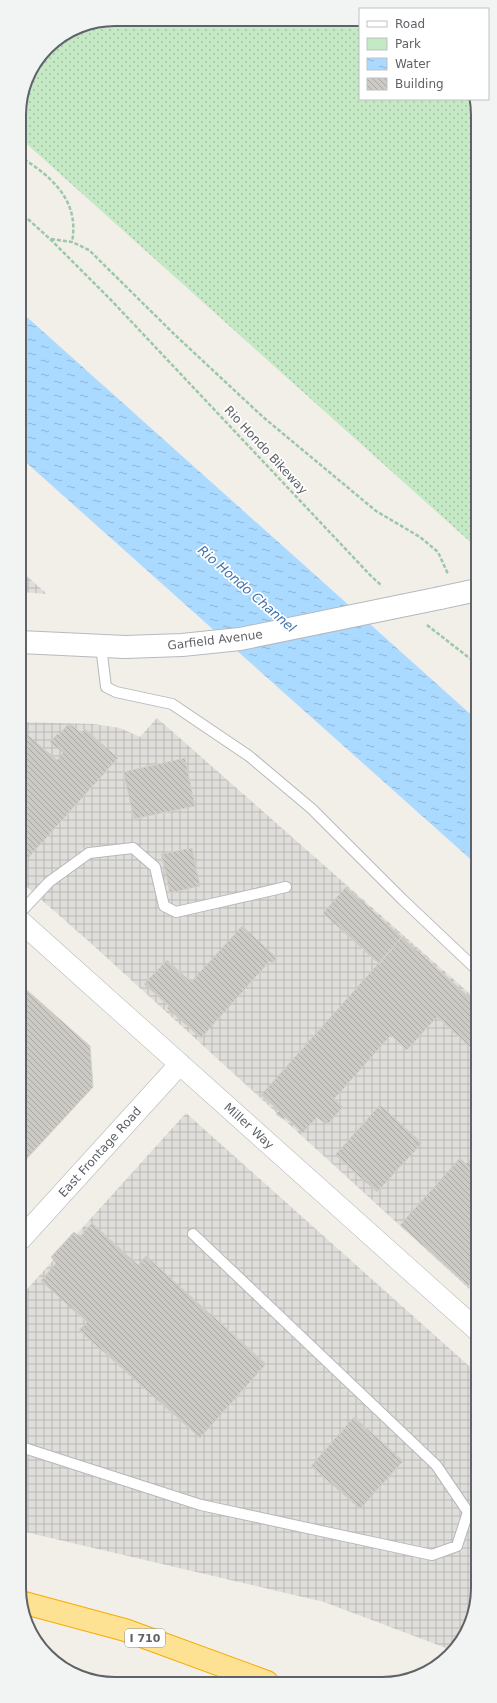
<svg xmlns="http://www.w3.org/2000/svg" width="497" height="1703" viewBox="0 0 497 1703" font-family="'DejaVu Sans',sans-serif">
<style>
.industrial{fill:url(#industrial-grid)}
.green{fill:url(#green-dots)}
.water{fill:url(#water-ripples)}
.building{fill:url(#building-back-hatch);stroke:#d6d1c6}
.lines{fill:none;stroke-linecap:round;stroke-linejoin:round}
.service-casing{stroke:#b5b8bc;stroke-width:12}
.minor-casing{stroke:#b5b8bc;stroke-width:22}
.secondary-casing{stroke:#b6babf;stroke-width:24}
.motorway-casing{stroke:#f9ab00;stroke-width:24}
.path{stroke:#9cc7a9;stroke-width:2.5;stroke-dasharray:4 2;stroke-linecap:butt}
.service{stroke:#fff;stroke-width:10}
.minor{stroke:#fff;stroke-width:21}
.secondary{stroke:#fff;stroke-width:22}
.motorway{stroke:#fde293;stroke-width:22}
.secondary-bridge-casing{stroke:#b6babf;stroke-width:24;stroke-linecap:butt}
.secondary-bridge{stroke:#fff;stroke-width:22}
.labels{text-anchor:middle;dominant-baseline:central;stroke-width:3.5;stroke-linejoin:round;paint-order:stroke}
.shield{fill:#fff;stroke:#8f9295;stroke-width:1}
.shield-label{font-size:11px;font-weight:bold;fill:#5f6368}
.street-label{font-size:12px;fill:#5f6368;stroke:#fff}
.water-label{font-size:13px;font-style:italic;fill:#4174aa;stroke:#fff}
.rim{fill:none;stroke:#5f6368;stroke-width:2}
</style>
<defs>
<pattern id="industrial-grid" width="8" height="8" patternUnits="userSpaceOnUse"><rect width="8" height="8" fill="#e0deda"/><path d="M0 4h8M4 0v8" fill="none" stroke="#b9b8b5"/></pattern>
<pattern id="green-dots" width="8" height="8" patternUnits="userSpaceOnUse"><rect width="8" height="8" fill="#c5e8c5"/><path d="M2 2h.1M6 6h.1" fill="none" stroke="#a3c0a4" stroke-width="1.8" stroke-linecap="round"/></pattern>
<pattern id="water-ripples" width="26" height="14" patternUnits="userSpaceOnUse"><rect width="26" height="14" fill="#aadaff"/><path d="M2 4q2-2 4 0t4 0M15 11q2-2 4 0t4 0" fill="none" stroke="#8eb4d2"/></pattern>
<pattern id="building-back-hatch" width="6" height="6" patternUnits="userSpaceOnUse"><rect width="6" height="6" fill="#cccac5"/><path d="M-1 5l2 2M0 0l6 6M5-1l2 2" fill="none" stroke="#a9a8a4"/></pattern>
</defs>
<rect width="100%" height="100%" fill="#f1efe8"/>
<path class="industrial" d="M20,570L47,594L20,592Z
M157,718L477,1000V1296L94,946L20,881V722L94,724L120,728L140,737Z
M186,1113L478,1374V1594L471,1625L454,1651L324,1602L21,1531L20,1297Z"/>
<path class="green" d="M115,19L360,21V99H476L477,548L19,137V109L26,78L47,47L78,26Z"/>
<path class="water" d="M19,310L477,720V865L20,457Z"/>
<path class="building" d="M69,723L81,733L85,729L118,758L20,867V734L23,731L57,760L63,753L50,742L57,734L59,735Z
M185,758L195,806L134,819L123,772Z
M192,848L200,886L170,893L161,854Z
M346,887L402,937L379,964L323,913Z
M242,926L277,958L273,963L270,961L201,1038L167,1008L169,1006L144,984L167,960L191,982Z
M402,937L477,1004V1053L437,1017L407,1050L391,1035L334,1099L343,1107L327,1125L317,1117L303,1133L285,1117L283,1119L276,1114L279,1111L261,1095Z
M20,984L90,1046L93,1087L20,1166Z
M380,1105L422,1143L377,1192L335,1155Z
M477,1151V1275L468,1286L400,1225L460,1158L466,1164Z
M92,1223L138,1265L146,1256L266,1364L200,1438L79,1330L87,1322L41,1281L56,1263L51,1257L74,1232L80,1237Z
M354,1417L403,1461L360,1509L311,1466Z"/>
<g class="lines">
<defs>
<path id="service" d="M101,646L106,687L116,692L172,704L249,756L312,809L403,900L477,970
M20,913L49,882L89,853L133,848L155,867L164,906L176,912L286,887
M21,1447L201,1505L432,1555L457,1546L468,1512L436,1465L193,1234"/>
<path id="minor" d="M20,921L478,1331
M20,1240L180,1064"/>
<path id="secondary" d="M440,598L477,590
M20,642L125,647"/>
<path id="motorway" d="M21,1602L125,1630L267,1682"/>
</defs>
<use href="#service" class="service-casing"/>
<use href="#minor" class="minor-casing"/>
<use href="#secondary" class="secondary-casing"/>
<use href="#motorway" class="motorway-casing"/>
<path class="path" d="M19,156C51,176 80,200 72,242
M19,211L50,239L111,300L371,576L382,586
M51,239L72,242L89,250L174,334L263,417L376,511L420,537L438,552L448,574
M427,625L477,664"/>
<use href="#service" class="service"/>
<use href="#minor" class="minor"/>
<use href="#secondary" class="secondary"/>
<use href="#motorway" class="motorway"/>
<defs>
<path id="secondary-bridge" d="M125,647L182,645L240,639L440,598"/>
</defs>
<use href="#secondary-bridge" class="secondary-bridge-casing"/>
<use href="#secondary-bridge" class="secondary-bridge"/>
</g>
<g class="labels">
<rect class="shield" x="125" y="1629" width="40" height="18" rx="3"/>
<g class="shield-label">
<text x="145" y="1638">I 710</text>
</g>
<g class="street-label">
<text transform="translate(266 450) rotate(47)">Rio Hondo Bikeway</text>
<text transform="translate(215 640) rotate(-7)">Garfield Avenue</text>
<text transform="translate(249 1126) rotate(42)">Miller Way</text>
<text transform="translate(100 1152) rotate(-48)">East Frontage Road</text>
</g>
<g class="water-label">
<text transform="translate(247 589) rotate(41)">Rio Hondo Channel</text>
</g>
</g>
<path d="M0 0H497V1703H0ZM115 26H382A89 89 0 0 1 471 115V1588A89 89 0 0 1 382 1677H115A89 89 0 0 1 26 1588V115A89 89 0 0 1 115 26Z" fill="#f2f3f3" fill-rule="evenodd"/>
<path class="rim" d="M115 26H382A89 89 0 0 1 471 115V1588A89 89 0 0 1 382 1677H115A89 89 0 0 1 26 1588V115A89 89 0 0 1 115 26Z"/>
<rect x="359" y="8" width="130" height="92" fill="#ffffff" stroke="#bfc1c3"/>
<rect x="367" y="21" width="20" height="6" fill="#ffffff" stroke="#bfc1c3"/>
<text x="395" y="28" font-size="12" fill="#5f6368">Road</text>
<rect x="367" y="38" width="20" height="12" fill="#c5e8c5" stroke="#bfc1c3"/>
<text x="395" y="48" font-size="12" fill="#5f6368">Park</text>
<rect x="367" y="58" width="20" height="12" fill="url(#water-ripples)" stroke="#bfc1c3"/>
<text x="395" y="68" font-size="12" fill="#5f6368">Water</text>
<rect x="367" y="78" width="20" height="12" fill="url(#building-back-hatch)" stroke="#bfc1c3"/>
<text x="395" y="88" font-size="12" fill="#5f6368">Building</text>
</svg>
